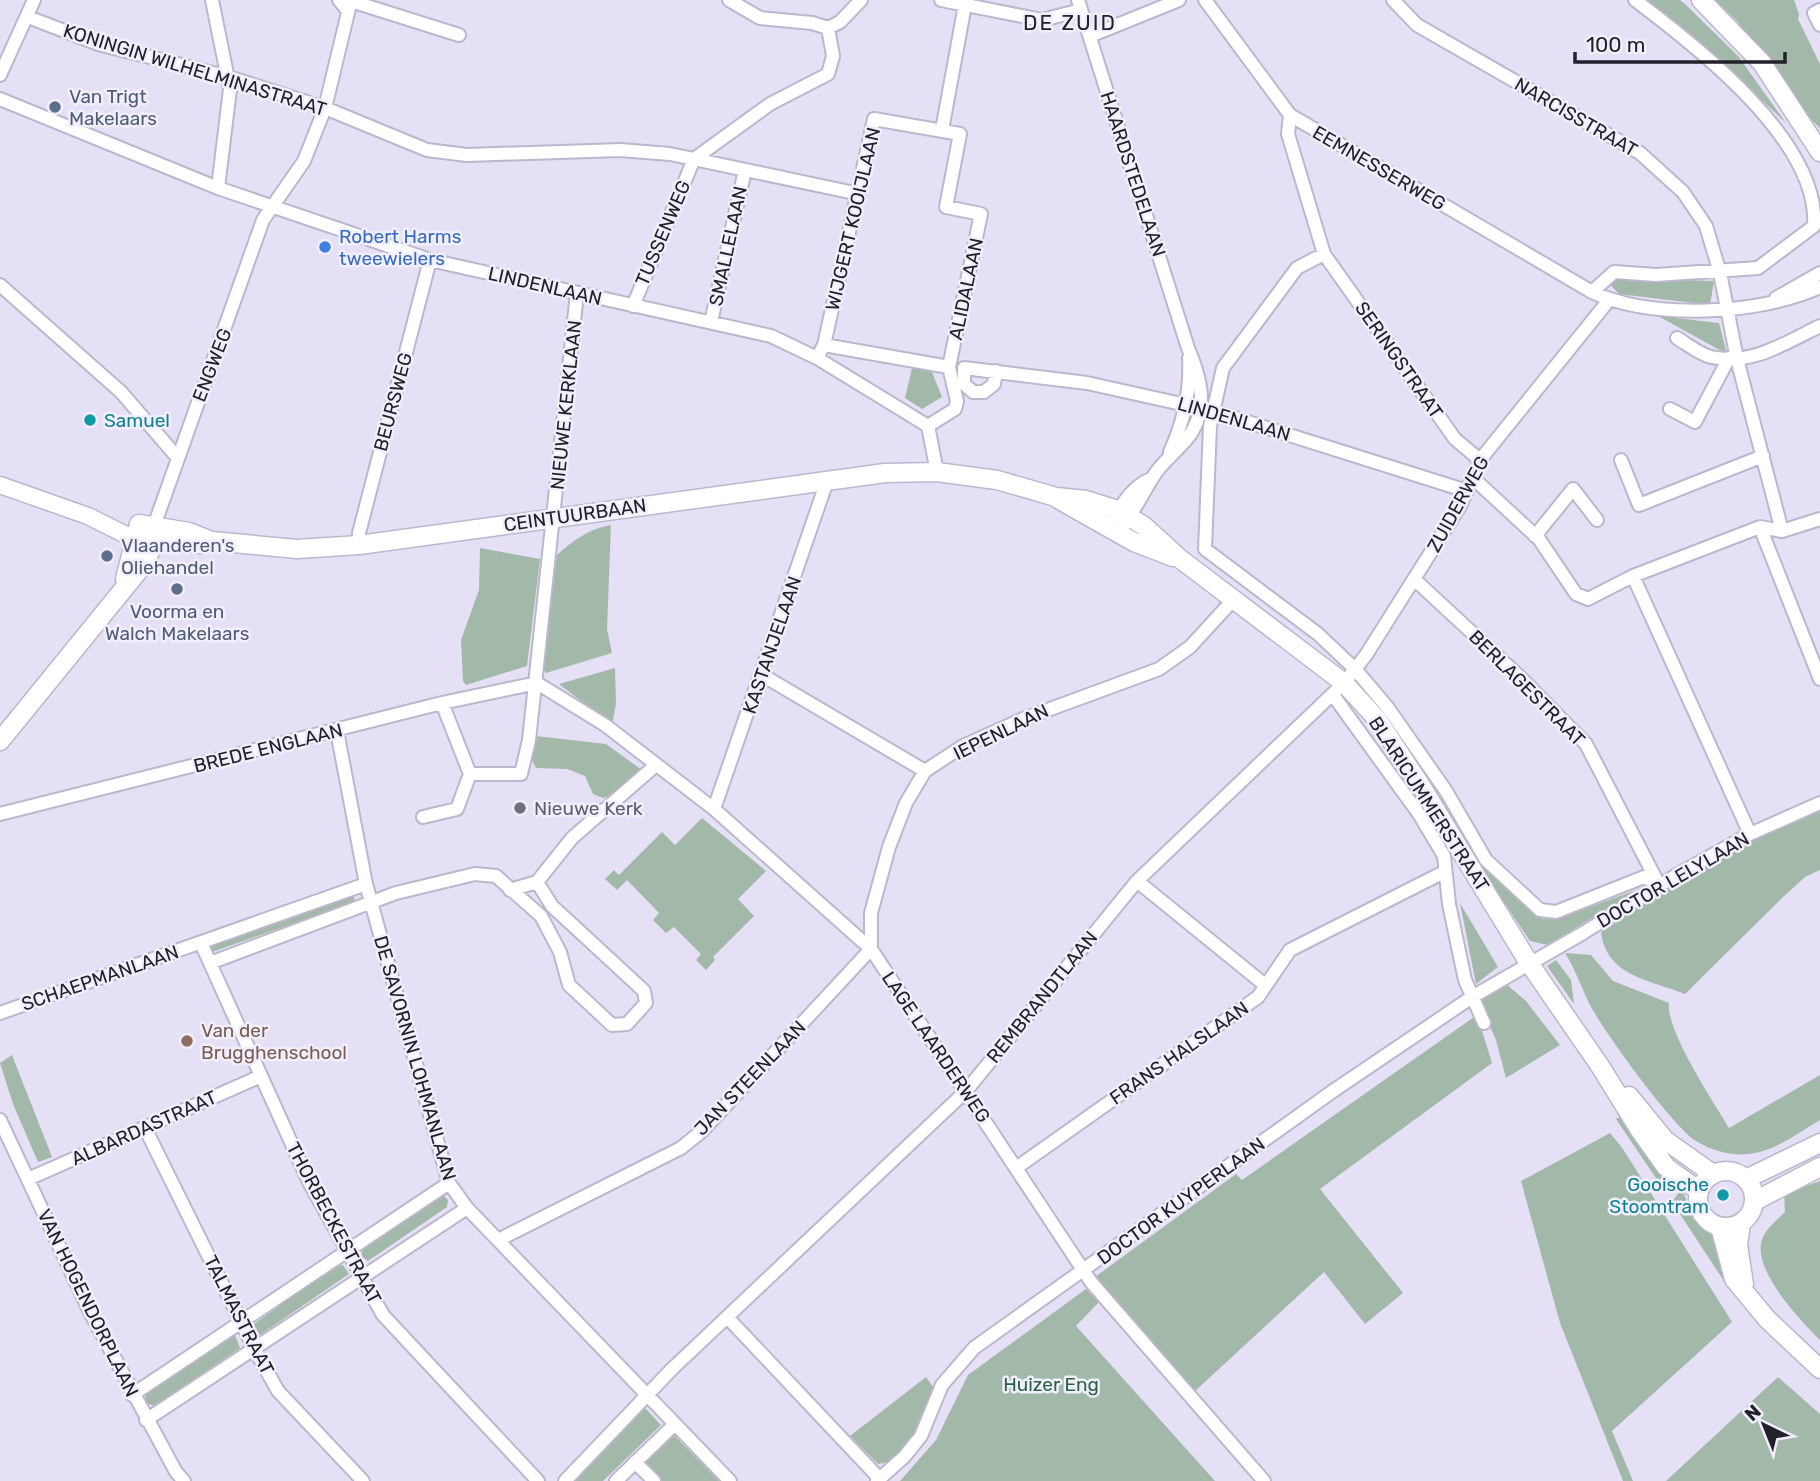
<svg xmlns="http://www.w3.org/2000/svg" width="1820" height="1481" viewBox="0 0 1820 1481" font-family="Rubik,sans-serif">
<style>
.green{fill:#a2b9aa}
.lines{fill:none;stroke-linecap:round;stroke-linejoin:round}
.minor-casing{stroke:#bcb7cc;stroke-width:16}
.tertiary-casing{stroke:#bcb7cc;stroke-width:19}
.secondary-casing{stroke:#bcb7cc;stroke-width:21}
.minor{stroke:#fff;stroke-width:12}
.tertiary{stroke:#fff;stroke-width:16}
.secondary{stroke:#fff;stroke-width:18}
.service-dot{fill:#5c6f8a;stroke:#f2eefc;stroke-width:2.5}
.shop-dot{fill:#3f7fe0;stroke:#f2eefc;stroke-width:2.5}
.culture-dot{fill:#0f9aa8;stroke:#f2eefc;stroke-width:2.5}
.worship-dot{fill:#6b7280;stroke:#f2eefc;stroke-width:2.5}
.education-dot{fill:#8d6e63;stroke:#f2eefc;stroke-width:2.5}
.labels{text-anchor:middle;dominant-baseline:central;stroke-width:5;stroke-linejoin:round;paint-order:stroke}
.street-label{font-size:19px;fill:#232129;stroke:#f2eefc}
.service-label{font-size:19px;fill:#4e5e75;stroke:#f2eefc;text-anchor:start}
.shop-label{font-size:19px;fill:#366cbe;stroke:#f2eefc;text-anchor:start}
.culture-label{font-size:19px;fill:#0d838f;stroke:#f2eefc;text-anchor:start}
.worship-label{font-size:19px;fill:#5b616d;stroke:#f2eefc;text-anchor:start}
.education-label{font-size:19px;fill:#785e54;stroke:#f2eefc;text-anchor:start}
.park-label{font-size:19px;fill:#296344;stroke:#f2eefc}
.neighbourhood-label{font-size:21px;letter-spacing:2px;fill:#232129;stroke:#f2eefc}
</style>
<rect width="100%" height="100%" fill="#e5e0f5"/>
<path class="green" d="M1645,0H1680L1686,5L1738,56L1786,123L1699,41Z
M1715,0H1794L1799,14L1798,19L1820,64V128L1805,114L1737,21Z
M1620,278L1714,281L1710,305L1619,294L1609,283Z
M1658,316L1719,323L1727,354Z
M912,368L932,372L942,397L922,409L905,398Z
M611,525L607,629L612,653L546,673L542,668L557,555C574,540 588,529 611,525Z
M480,548L540,559L527,666L466,685L463,681L461,640L479,590Z
M615,668L616,704L612,725L559,684Z
M536,736L606,744L642,770L612,795L603,798L593,794L585,776L567,769L536,768L532,760Z
M1820,808V870L1805,877L1783,897L1685,994C1650,980 1606,976 1601,932C1672,885 1742,844 1820,808Z
M702,818L766,871L738,899L754,916L713,957L715,960L706,970L696,960L701,954L674,927L666,933L653,920L659,913L627,880L617,890L605,879L614,870L619,875L662,832L675,845Z
M1471,853L1543,919H1557L1642,888L1547,945L1530,941Z
M349,894L355,898L352,903L212,952L210,946Z
M1460,903L1498,967L1476,984Z
M1565,953L1591,955L1613,981L1669,1003C1666,1031 1713,1101 1729,1128L1820,1075V1120C1798,1133 1774,1152 1748,1154C1731,1156 1710,1150 1696,1141C1673,1127 1600,1027 1588,1001C1580,984 1575,969 1565,953Z
M1556,960L1571,980L1574,1004L1547,966Z
M1506,984L1526,1001L1560,1045L1506,1078L1496,1040L1479,1001Z
M1477,1015L1492,1063L1320,1189L1403,1293L1365,1324L1324,1272L1194,1392L1095,1277L1236,1174L1242,1180Z
M12,1055L52,1157L38,1162L13,1104L0,1063Z
M1623,1115L1676,1183L1666,1193L1616,1119Z
M1610,1133L1623,1149L1732,1322L1612,1431L1633,1481H1623L1560,1323L1521,1181Z
M1820,1181V1340C1800,1320 1749,1267 1763,1237C1767,1228 1778,1219 1785,1212L1784,1194Z
M1682,1188L1693,1219L1715,1235L1724,1281L1672,1202Z
M441,1193L448,1200L447,1207L368,1261L361,1256L363,1247Z
M343,1265L349,1274L260,1335L253,1329L254,1324L332,1268Z
M1086,1289L1099,1302L1076,1326L1215,1481H900L936,1440L968,1375Z
M235,1335L240,1348L154,1406L145,1402L146,1394Z
M926,1377L934,1388C924,1414 911,1462 878,1464L850,1436Z
M1778,1377L1820,1414V1481H1666Z
M645,1408L661,1425L603,1481H570Z
M672,1433L719,1481H662L644,1462Z"/>
<g class="lines">
<defs>
<path id="minor" d="M212,0L230,89L218,188
M339,0L348,11
M729,0L760,18L812,23L828,28
M941,0L1042,20L1081,10
M1078,0L1188,348C1201,379 1210,411 1186,440C1175,453 1161,463 1153,477C1141,496 1132,515 1118,533
M1205,0L1290,115L1592,292C1653,320 1759,315 1820,287
M1393,0L1417,25L1640,153L1683,192L1706,226L1720,273L1737,359L1782,531
M351,1L459,35
M1820,10L1814,13L1820,25
M28,17L98,44L229,77L325,108L427,150L467,155L620,150L670,154L859,194
M828,28L840,22L861,0
M1090,36L1179,0
M0,75L34,0
M0,99L218,188L430,260L771,336L817,358L928,426L955,409L957,401L949,367L824,345L817,358
M1290,115L1288,134L1324,254L1297,268L1223,368L1210,426L1205,549L1318,634L1355,669L1388,708L1446,791L1486,860L1540,910L1556,912L1644,877L1659,885
M942,130L965,5
M694,159L770,104L828,74L833,56L828,28
M1324,254L1455,439L1480,460
M0,285L121,392L177,457
M1592,292L1614,272L1656,275L1758,268L1814,226C1820,141 1695,45 1635,0
M1776,298L1820,273
M633,306L694,159
M711,322L745,170
M1677,338C1687,344 1699,354 1711,357C1751,366 1785,343 1820,326
M824,345L874,119L960,134L946,207L981,214L949,367
M996,371L994,384L984,392H973L964,384V368L1087,383L1213,411L1467,491
M1670,409L1695,422L1729,358
M928,426L937,472
M1170,452C1184,421 1191,392 1189,358
M1621,460L1639,505L1763,456
M1473,478L1539,539L1576,594L1588,599L1633,576L1760,527L1782,531L1820,519
M154,526L263,220L304,161L325,108L351,0
M1108,527C1119,510 1131,486 1151,479
M1760,527L1820,679
M1535,536L1573,489L1597,520
M359,545V533L430,260
M1633,576L1750,834
M1414,579L1522,679L1586,744L1659,885
M762,675L925,771
M537,683L605,725L714,809L871,949L1091,1282L1264,1481
M1333,695L1419,814L1444,856L1449,904L1465,980L1484,1023
M337,731L366,884L449,1183L467,1208L730,1481
M470,774H521L529,740L577,293
M714,809L827,481
M0,814L442,703L537,683
M423,817L457,809L470,774L442,703
M1137,881L1265,985
M510,890L537,882L572,838L656,765
M201,943L309,1182L383,1315L538,1481
M210,963L396,893L475,874L496,876L541,916L560,952L569,985L612,1025L627,1024L646,1003L644,991L552,906L537,882
M0,1013L366,884
M0,1120L91,1314L176,1472L184,1481
M145,1128L255,1350L278,1391L363,1481
M1016,1168L1258,997L1290,950L1444,872
M28,1179L261,1076
M498,1240L681,1148L702,1131L871,949V913L889,847L906,803L925,771L963,746L1023,719L1159,669L1190,647L1234,599
M727,1317L880,1479
M132,1395L449,1183
M146,1420L467,1208
M635,1462L654,1481
M565,1481L672,1369L966,1091L1137,881L1344,683L1366,655L1460,506L1480,460L1609,300
M616,1481L674,1425
M877,1481L904,1457L921,1436L942,1385L974,1348L1333,1091L1472,997L1583,933L1675,876L1750,834L1820,803"/>
<path id="tertiary" d="M0,485L88,516L134,539"/>
<path id="secondary" d="M1701,0L1762,63L1820,152
M1058,499L1134,542L1173,557
M134,539L200,544L212,541L297,549L359,545L885,473L937,472L997,480L1056,497L1086,500L1118,510L1144,526L1179,558L1344,683L1377,719L1421,786L1529,963L1600,1066L1639,1129L1666,1167L1699,1191
M125,579L139,524L189,532L209,540
M0,741L144,564L151,550L154,526
M1629,1096L1665,1140L1713,1174
M1698 1199a28 28 0 1 1 56 0a28 28 0 1 1-56 0Z
M1746,1179L1820,1143
M1755,1201L1820,1167
M1741,1223L1738,1245L1744,1284
M1720,1227L1734,1279L1767,1319L1820,1369"/>
</defs>
<use href="#minor" class="minor-casing"/>
<use href="#tertiary" class="tertiary-casing"/>
<use href="#secondary" class="secondary-casing"/>
<use href="#minor" class="minor"/>
<use href="#tertiary" class="tertiary"/>
<use href="#secondary" class="secondary"/>
</g>
<g class="service-dot">
<circle cx="55" cy="107" r="7"/>
<circle cx="107" cy="556" r="7"/>
<circle cx="177" cy="589" r="7"/>
</g>
<circle class="shop-dot" cx="325" cy="247" r="7"/>
<g class="culture-dot">
<circle cx="90" cy="420" r="7"/>
<circle cx="1723" cy="1195" r="7"/>
</g>
<circle class="worship-dot" cx="520" cy="808" r="7"/>
<circle class="education-dot" cx="187" cy="1041" r="7"/>
<g class="labels">
<g class="street-label">
<text transform="translate(195 70) rotate(17)">KONINGIN WILHELMINASTRAAT</text>
<text transform="translate(1576 117) rotate(30)">NARCISSTRAAT</text>
<text transform="translate(1379 168) rotate(30)">EEMNESSERWEG</text>
<text transform="translate(1133 174) rotate(72)">HAARDSTEDELAAN</text>
<text transform="translate(853 219) rotate(-77)">WIJGERT KOOIJLAAN</text>
<text transform="translate(663 233) rotate(-67)">TUSSENWEG</text>
<text transform="translate(728 246) rotate(-78)">SMALLELAAN</text>
<text transform="translate(545 286) rotate(13)">LINDENLAAN</text>
<text transform="translate(966 289) rotate(-78)">ALIDALAAN</text>
<text transform="translate(1399 360) rotate(55)">SERINGSTRAAT</text>
<text transform="translate(212 365) rotate(-69)">ENGWEG</text>
<text transform="translate(393 402) rotate(-75)">BEURSWEG</text>
<text transform="translate(566 405) rotate(-84)">NIEUWE KERKLAAN</text>
<text transform="translate(1234 419) rotate(16)">LINDENLAAN</text>
<text transform="translate(1458 504) rotate(-61)">ZUIDERWEG</text>
<text transform="translate(575 515) rotate(-8)">CEINTUURBAAN</text>
<text transform="translate(772 645) rotate(-71)">KASTANJELAAN</text>
<text transform="translate(1527 688) rotate(45)">BERLAGESTRAAT</text>
<text transform="translate(1001 732) rotate(-26)">IEPENLAAN</text>
<text transform="translate(268 748) rotate(-14)">BREDE ENGLAAN</text>
<text transform="translate(1429 804) rotate(57)">BLARICUMMERSTRAAT</text>
<text transform="translate(1673 880) rotate(-30)">DOCTOR LELYLAAN</text>
<text transform="translate(100 978) rotate(-19)">SCHAEPMANLAAN</text>
<text transform="translate(1042 997) rotate(-51)">REMBRANDTLAAN</text>
<text transform="translate(936 1047) rotate(56)">LAGE LAARDERWEG</text>
<text transform="translate(1179 1053) rotate(-35)">FRANS HALSLAAN</text>
<text transform="translate(415 1058) rotate(74)">DE SAVORNIN LOHMANLAAN</text>
<text transform="translate(750 1078) rotate(-46)">JAN STEENLAAN</text>
<text transform="translate(144 1128) rotate(-24)">ALBARDASTRAAT</text>
<text transform="translate(1181 1201) rotate(-36)">DOCTOR KUYPERLAAN</text>
<text transform="translate(334 1223) rotate(62)">THORBECKESTRAAT</text>
<text transform="translate(88 1303) rotate(64)">VAN HOGENDORPLAAN</text>
<text transform="translate(239 1315) rotate(63)">TALMASTRAAT</text>
</g>
<g class="service-label">
<text x="69" y="96">Van Trigt<tspan x="69" dy="22">Makelaars</tspan></text>
<text x="121" y="545">Vlaanderen's<tspan x="121" dy="22">Oliehandel</tspan></text>
<text x="177" y="611" text-anchor="middle">Voorma en<tspan x="177" dy="22">Walch Makelaars</tspan></text>
</g>
<g class="shop-label">
<text x="339" y="236">Robert Harms<tspan x="339" dy="22">tweewielers</tspan></text>
</g>
<g class="culture-label">
<text x="104" y="420">Samuel</text>
<text x="1709" y="1184" text-anchor="end">Gooische<tspan x="1709" dy="22">Stoomtram</tspan></text>
</g>
<g class="worship-label">
<text x="534" y="808">Nieuwe Kerk</text>
</g>
<g class="education-label">
<text x="201" y="1030">Van der<tspan x="201" dy="22">Brugghenschool</tspan></text>
</g>
<g class="park-label">
<text x="1051" y="1384">Huizer Eng</text>
</g>
<g class="neighbourhood-label">
<text x="1070" y="22">DE ZUID</text>
</g>
</g>
<g transform="translate(1764 1425) rotate(317)" stroke="#f2eefc" stroke-width="5" paint-order="stroke">
<path d="M0-5L12 26L0 18L-12 26Z" fill="#232129"/>
<text y="-10" font-size="19" font-weight="bold" text-anchor="middle" fill="#232129">N</text>
</g>
<path d="M1575 52v10h210v-10" fill="none" stroke="#232129" stroke-width="3.5"/>
<text x="1586" y="52" font-size="21" fill="#232129" stroke="#f2eefc" stroke-width="5" paint-order="stroke">100 m</text>
</svg>
